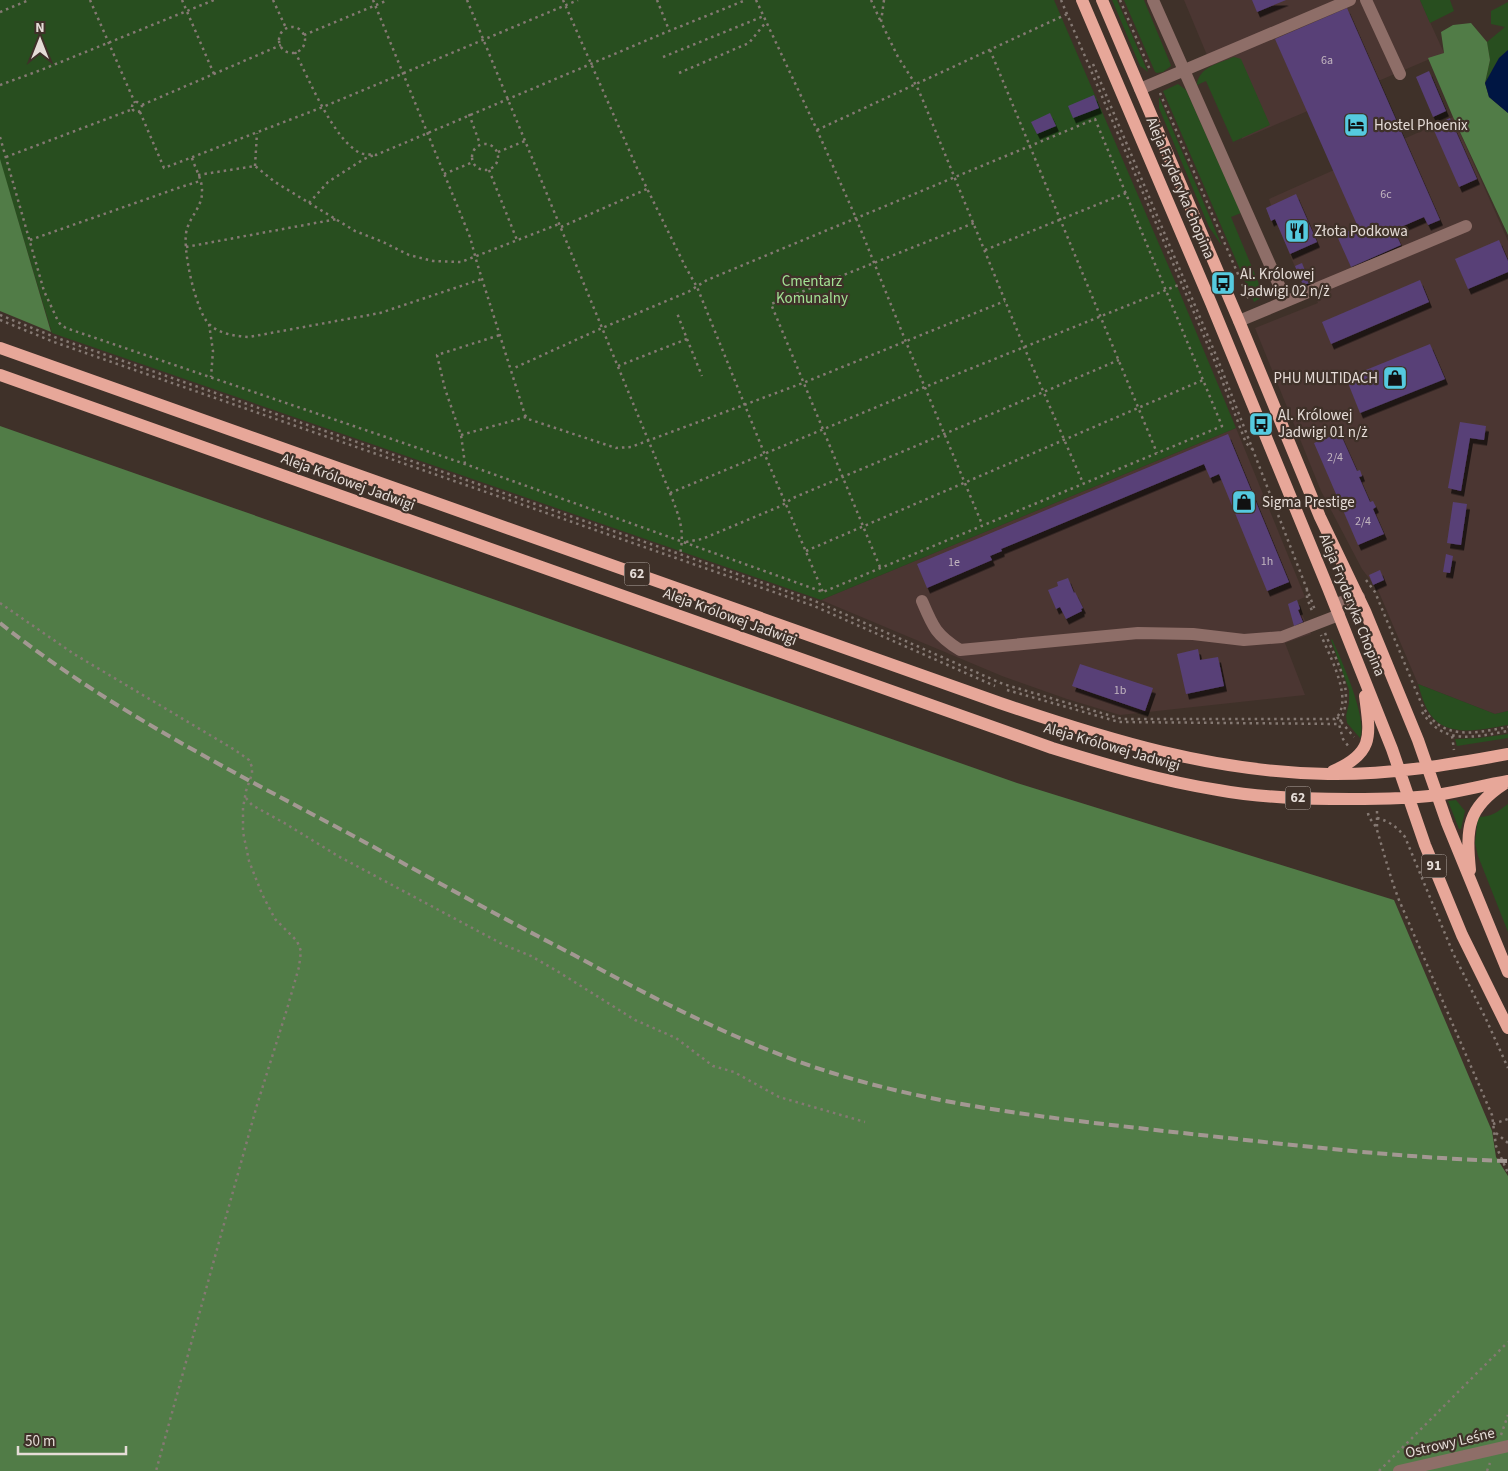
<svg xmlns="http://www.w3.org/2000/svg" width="1508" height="1471" viewBox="0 0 1508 1471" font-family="'Source Sans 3',sans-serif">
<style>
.industrial{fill:#4b3632}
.green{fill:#284e1f}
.forest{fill:#517c47}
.water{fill:#001643}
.building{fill:#584077;filter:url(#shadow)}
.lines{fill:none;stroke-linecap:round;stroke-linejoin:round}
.path{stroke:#857973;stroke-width:2.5;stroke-dasharray:2.5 4;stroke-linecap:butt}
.minor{stroke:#8e6e68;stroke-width:12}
.major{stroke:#e7a799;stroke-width:12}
.rail{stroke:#a39892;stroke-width:4;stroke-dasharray:10 5;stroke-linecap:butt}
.labels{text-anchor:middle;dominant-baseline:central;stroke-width:4.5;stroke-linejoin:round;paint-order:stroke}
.number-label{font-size:12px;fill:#c2b5bf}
.shield{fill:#3f3129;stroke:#b3a9a3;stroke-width:1}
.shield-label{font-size:14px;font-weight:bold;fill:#e5dcd7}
.poi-label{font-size:15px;fill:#e5dcd7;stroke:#3f3129;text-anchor:start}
.street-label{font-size:15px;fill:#e5dcd7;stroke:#3f3129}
.park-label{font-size:15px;fill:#a2e194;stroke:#3f3129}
</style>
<defs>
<filter id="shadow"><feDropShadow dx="3" dy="5.5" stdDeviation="0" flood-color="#0009"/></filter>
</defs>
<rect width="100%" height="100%" fill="#3f3129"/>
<path class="industrial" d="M1184,0H1420L1444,53L1242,139Z
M1453,117L1508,241V711L1495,714L1418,684L1378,590L1362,569L1321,491L1255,328L1318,303L1310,283L1303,285L1300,279L1275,219L1271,221L1266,208L1271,205L1269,199Z
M1236,428L1305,597L1296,601L1311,634L1285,643L1305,695L1120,715L1067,699L1002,676L821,600Z"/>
<path class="green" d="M0,0H1054L1177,286L1236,428L821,600L52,333L0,161Z
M1112,0H1117L1148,72L1140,66Z
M1124,0H1144L1170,63L1171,66L1163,72L1157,73L1155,72Z
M1420,0H1450L1454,11L1430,23Z
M1508,2V50L1499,58L1485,83L1490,60L1487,42L1505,27L1491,24V11Z
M1234,57L1241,59L1270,125L1233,142L1206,81L1197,85C1198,67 1220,63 1234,57Z
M1178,84L1186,90L1241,213L1231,217L1264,296L1254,302L1163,91Z
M1159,97L1222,246L1209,227L1159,108Z
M1332,639C1341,659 1368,719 1360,738L1347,723L1346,716L1349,703V690L1331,640Z
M1418,684L1495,714L1508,711V725C1483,729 1447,739 1430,714C1424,705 1421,694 1418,684Z
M1508,734V738L1457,746L1455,739L1479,738Z
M1456,800L1465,811L1461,829H1459L1448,801Z
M1508,804V932L1478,856L1475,843L1478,817C1492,817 1497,812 1508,804Z"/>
<path class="forest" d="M1471,23L1487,42L1490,60L1485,83L1489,97L1508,113V235L1453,117L1428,58L1444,53L1441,32L1453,25Z
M0,159L51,332L0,311Z
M0,426L1017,783L1394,900L1492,1131L1496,1157L1508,1176V1471H0Z"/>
<path class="water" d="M1508,50V113L1489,97L1485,83L1499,58Z"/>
<path class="building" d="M1252,0H1286L1257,12Z
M1347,8L1440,220L1428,225L1424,217L1394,230L1401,245L1351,267L1337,236L1358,227L1275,39Z
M1429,71L1446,111L1433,117L1416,77Z
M1094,95L1099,108L1073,118L1068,106Z
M1050,113L1056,126L1037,134L1031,122Z
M1450,118L1477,179L1459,187L1432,126Z
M1296,194L1317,242L1290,254L1275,219L1271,221L1266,208Z
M1499,240L1508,261V272L1468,289L1455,259Z
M1302,263L1310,283L1303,285L1295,266Z
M1420,280L1429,302L1331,344L1322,322Z
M1430,344L1445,379L1360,413L1346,378Z
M1460,422L1486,426L1484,440L1470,438L1461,491L1448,488Z
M1340,433L1357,471L1360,470L1362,476L1359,477L1370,502L1373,501L1376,507L1373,509L1384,534L1358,545L1314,443Z
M1228,434L1289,582L1267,591L1219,474L1210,478L1204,464L1001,549L1002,551L990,556L992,560L927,588L917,564Z
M1453,502L1467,504L1461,545L1447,543Z
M1446,554L1453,556L1450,573L1443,572Z
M1380,570L1384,580L1373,585L1369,575Z
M1068,578L1074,593L1075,592L1083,608L1081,609L1082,611L1066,619L1060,607L1056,609L1048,590L1058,586L1057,582Z
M1297,600L1300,609L1298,610L1303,622L1294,626L1288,604Z
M1198,649L1200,660L1218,657L1224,686L1186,694L1177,654Z
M1080,664L1153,688L1145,711L1072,686Z"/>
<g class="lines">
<path class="path" d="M90,0L135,103
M182,0L214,74
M273,0L286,28
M373,0L470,237L477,263L525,415L528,419L616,448L631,447L803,383L1005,301
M467,0L670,493C679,516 685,530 680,554
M563,0L637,168L685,266L697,287L765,455L823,592
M657,0L669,30
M756,0L817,130L856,218L906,342L982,524
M871,0L880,20
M884,0L881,22L898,57L916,85L922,98L1024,347L1083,483
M1061,0L1215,362L1246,443L1252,449
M1120,0L1150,70
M0,12L29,0
M279 40a13 13 0 1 1 26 0a13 13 0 1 1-26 0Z
M304,35L388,0
M990,50L1157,453
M295,52C309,79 333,139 360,153C365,155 371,154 376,155L664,33L746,0
M663,57L764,16
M1093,64L1218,360L1315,610
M679,73L749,43L766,22
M0,85L41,70L214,0
M1160,93L1250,302
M132 107a5 5 0 1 1 10 0a5 5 0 1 1-10 0Z
M142,105L281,45
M140,112L164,168L323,107L578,0
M469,114L480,144
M817,130L1067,14
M0,137L44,291L58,321L61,325L66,328L465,464L823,592L1222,426L1095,119L707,280L688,292L602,328L512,369
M472 157a13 13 0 1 1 26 0a13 13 0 1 1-26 0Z
M498,152L525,141
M6,157L133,109
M192,158C195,168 202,179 202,190C203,206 191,215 187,229C181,246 196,312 209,324C219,334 235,336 249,337L380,313L482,279
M255,166L257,133
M489,170L517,240
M444,174L473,162
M198,175L255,166L275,182L355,231L383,242L409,255L433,261L461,262L559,224
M309,203L328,182L364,159L374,155
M561,227L647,189
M30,240L178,188L200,181
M186,247L337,219
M985,250L1126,193
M0,315L57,338L815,601L1003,684L1122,719H1335C1355,701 1329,655 1321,635
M0,320L54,342L814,606L995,686
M209,324L213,351L211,377
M687,339L702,376
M618,366L687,339L677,313
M461,435L526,417
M465,464L461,435L445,389L437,355L500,335
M670,493L925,387L1181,284
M686,542L702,539L781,506L793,498L1119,360
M806,551L1203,380
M880,567L771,304L974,223
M1366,580L1375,592L1422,705C1441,742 1475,733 1508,727
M1307,589V598L1312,611
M0,603L74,654L235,750L249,760L252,767V774L246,791L243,808V832L249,861L262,894L275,919L297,941L301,951L299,967L287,1009L257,1105L219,1242L156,1471
M1325,633C1338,665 1356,691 1339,724L1343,739L1349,747
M1007,690L1119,722L1339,724
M1422,712C1444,746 1474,737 1508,731
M1337,717L1354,737
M1452,736L1454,750
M246,798L252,805L286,824L338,856L504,945L531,956L557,971L635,1020L676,1038L713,1066L734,1072L779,1097L865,1122
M1377,811V828
M1368,813C1369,820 1375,823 1377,830C1384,853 1390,877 1399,900L1492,1115L1496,1146L1508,1173
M1377,818C1389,821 1397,827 1405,837L1453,953L1486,1019L1508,1068
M1493,1124L1508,1119
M1496,1133L1508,1143
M1501,1435L1508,1415
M1379,1471L1508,1342
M1487,1471L1490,1463"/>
<path class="minor" d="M1153,0L1286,301
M1366,0L1400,74
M1140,89L1350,0
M1239,321L1466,226
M922,601C933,627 936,635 960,650L1138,633L1193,634L1244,640L1282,637L1339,615
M1335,604L1359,597
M1399,1471L1508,1446"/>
<path class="major" d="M1082,0L1211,303L1328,588L1392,749L1425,845L1462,935L1508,1028
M1102,0L1239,321L1320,517L1365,611L1418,740L1447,823L1508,972
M0,348L1000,703C1109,740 1212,772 1328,774C1388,775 1449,765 1508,754
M0,375L1052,748C1107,765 1161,781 1218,790C1261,798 1306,799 1350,799C1379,799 1409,799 1437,795C1461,791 1485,785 1508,781
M1333,771C1375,753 1370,735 1365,696
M1470,870C1466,828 1467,808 1504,784"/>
<path class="rail" d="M0,623C114,714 244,777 372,846C439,883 506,920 574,955C651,997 728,1037 811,1066C928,1106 1051,1118 1173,1132C1285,1144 1396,1158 1508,1161"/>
</g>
<defs>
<symbol id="hotel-square" viewBox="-11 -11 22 22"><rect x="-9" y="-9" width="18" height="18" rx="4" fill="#55cadf" stroke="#3f3129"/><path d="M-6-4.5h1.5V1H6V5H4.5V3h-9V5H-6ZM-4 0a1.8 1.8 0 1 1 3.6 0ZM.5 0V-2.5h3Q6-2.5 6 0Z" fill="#111"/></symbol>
<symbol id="restaurant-square" viewBox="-11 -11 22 22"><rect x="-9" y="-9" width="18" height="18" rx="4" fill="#55cadf" stroke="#3f3129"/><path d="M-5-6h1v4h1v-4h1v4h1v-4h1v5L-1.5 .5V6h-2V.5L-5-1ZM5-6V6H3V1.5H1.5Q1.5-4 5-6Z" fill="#111"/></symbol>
<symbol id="bus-square" viewBox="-11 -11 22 22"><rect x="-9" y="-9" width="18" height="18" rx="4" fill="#55cadf" stroke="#3f3129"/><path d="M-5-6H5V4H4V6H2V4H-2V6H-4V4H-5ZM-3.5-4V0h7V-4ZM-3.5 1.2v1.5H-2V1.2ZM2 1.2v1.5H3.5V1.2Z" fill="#111"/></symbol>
<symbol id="shop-square" viewBox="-11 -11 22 22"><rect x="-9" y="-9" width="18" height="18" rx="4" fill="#55cadf" stroke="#3f3129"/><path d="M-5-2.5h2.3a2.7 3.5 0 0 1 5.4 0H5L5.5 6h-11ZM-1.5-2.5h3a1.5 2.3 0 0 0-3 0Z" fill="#111"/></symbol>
</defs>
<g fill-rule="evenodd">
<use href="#hotel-square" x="1342" y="111" width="28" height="28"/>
<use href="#restaurant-square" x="1283" y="217" width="28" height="28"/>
<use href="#bus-square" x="1209" y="269" width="28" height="28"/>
<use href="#shop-square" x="1381" y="364" width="28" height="28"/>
<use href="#bus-square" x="1247" y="410" width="28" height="28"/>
<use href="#shop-square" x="1230" y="488" width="28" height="28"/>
</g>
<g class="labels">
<g class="number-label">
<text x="1327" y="60">6a</text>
<text x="1386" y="194">6c</text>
<text x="1335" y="457">2/4</text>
<text x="1363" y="521">2/4</text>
<text x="1267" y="561">1h</text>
<text x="954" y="562">1e</text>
<text x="1120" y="690">1b</text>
</g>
<g class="shield">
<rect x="624.5" y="562.5" width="25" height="23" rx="4"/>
<rect x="1285.5" y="786.5" width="25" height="23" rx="4"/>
<rect x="1421.5" y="854.5" width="25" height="23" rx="4"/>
</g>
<g class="shield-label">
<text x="637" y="574">62</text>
<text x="1298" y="798">62</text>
<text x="1434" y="866">91</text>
</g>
<g class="poi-label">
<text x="1374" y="125">Hostel Phoenix</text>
<text x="1314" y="231">Złota Podkowa</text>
<text x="1240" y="274">Al. Królowej<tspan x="1240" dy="17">Jadwigi 02 n/ż</tspan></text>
<text x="1378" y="378" text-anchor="end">PHU MULTIDACH</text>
<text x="1278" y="415">Al. Królowej<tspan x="1278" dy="17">Jadwigi 01 n/ż</tspan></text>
<text x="1262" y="502">Sigma Prestige</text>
</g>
<g class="street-label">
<text transform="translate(1180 188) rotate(67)">Aleja Fryderyka Chopina</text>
<text transform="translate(348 482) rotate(20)">Aleja Królowej Jadwigi</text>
<text transform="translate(1352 605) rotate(68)">Aleja Fryderyka Chopina</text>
<text transform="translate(730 617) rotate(20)">Aleja Królowej Jadwigi</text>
<text transform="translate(1112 747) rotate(16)">Aleja Królowej Jadwigi</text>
<text transform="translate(1450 1443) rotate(-13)">Ostrowy Leśne</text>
</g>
<g class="park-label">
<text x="812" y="281">Cmentarz<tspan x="812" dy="17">Komunalny</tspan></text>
</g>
</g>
<g transform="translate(40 40)" stroke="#3f3129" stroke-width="4" paint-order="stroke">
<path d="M0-4L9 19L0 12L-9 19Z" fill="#e5dcd7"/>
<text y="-8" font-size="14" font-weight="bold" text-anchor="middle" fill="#e5dcd7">N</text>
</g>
<path d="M18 1446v8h108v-8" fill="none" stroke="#e5dcd7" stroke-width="2.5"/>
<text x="25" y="1446" font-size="15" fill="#e5dcd7" stroke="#3f3129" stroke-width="4" paint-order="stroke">50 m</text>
</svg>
